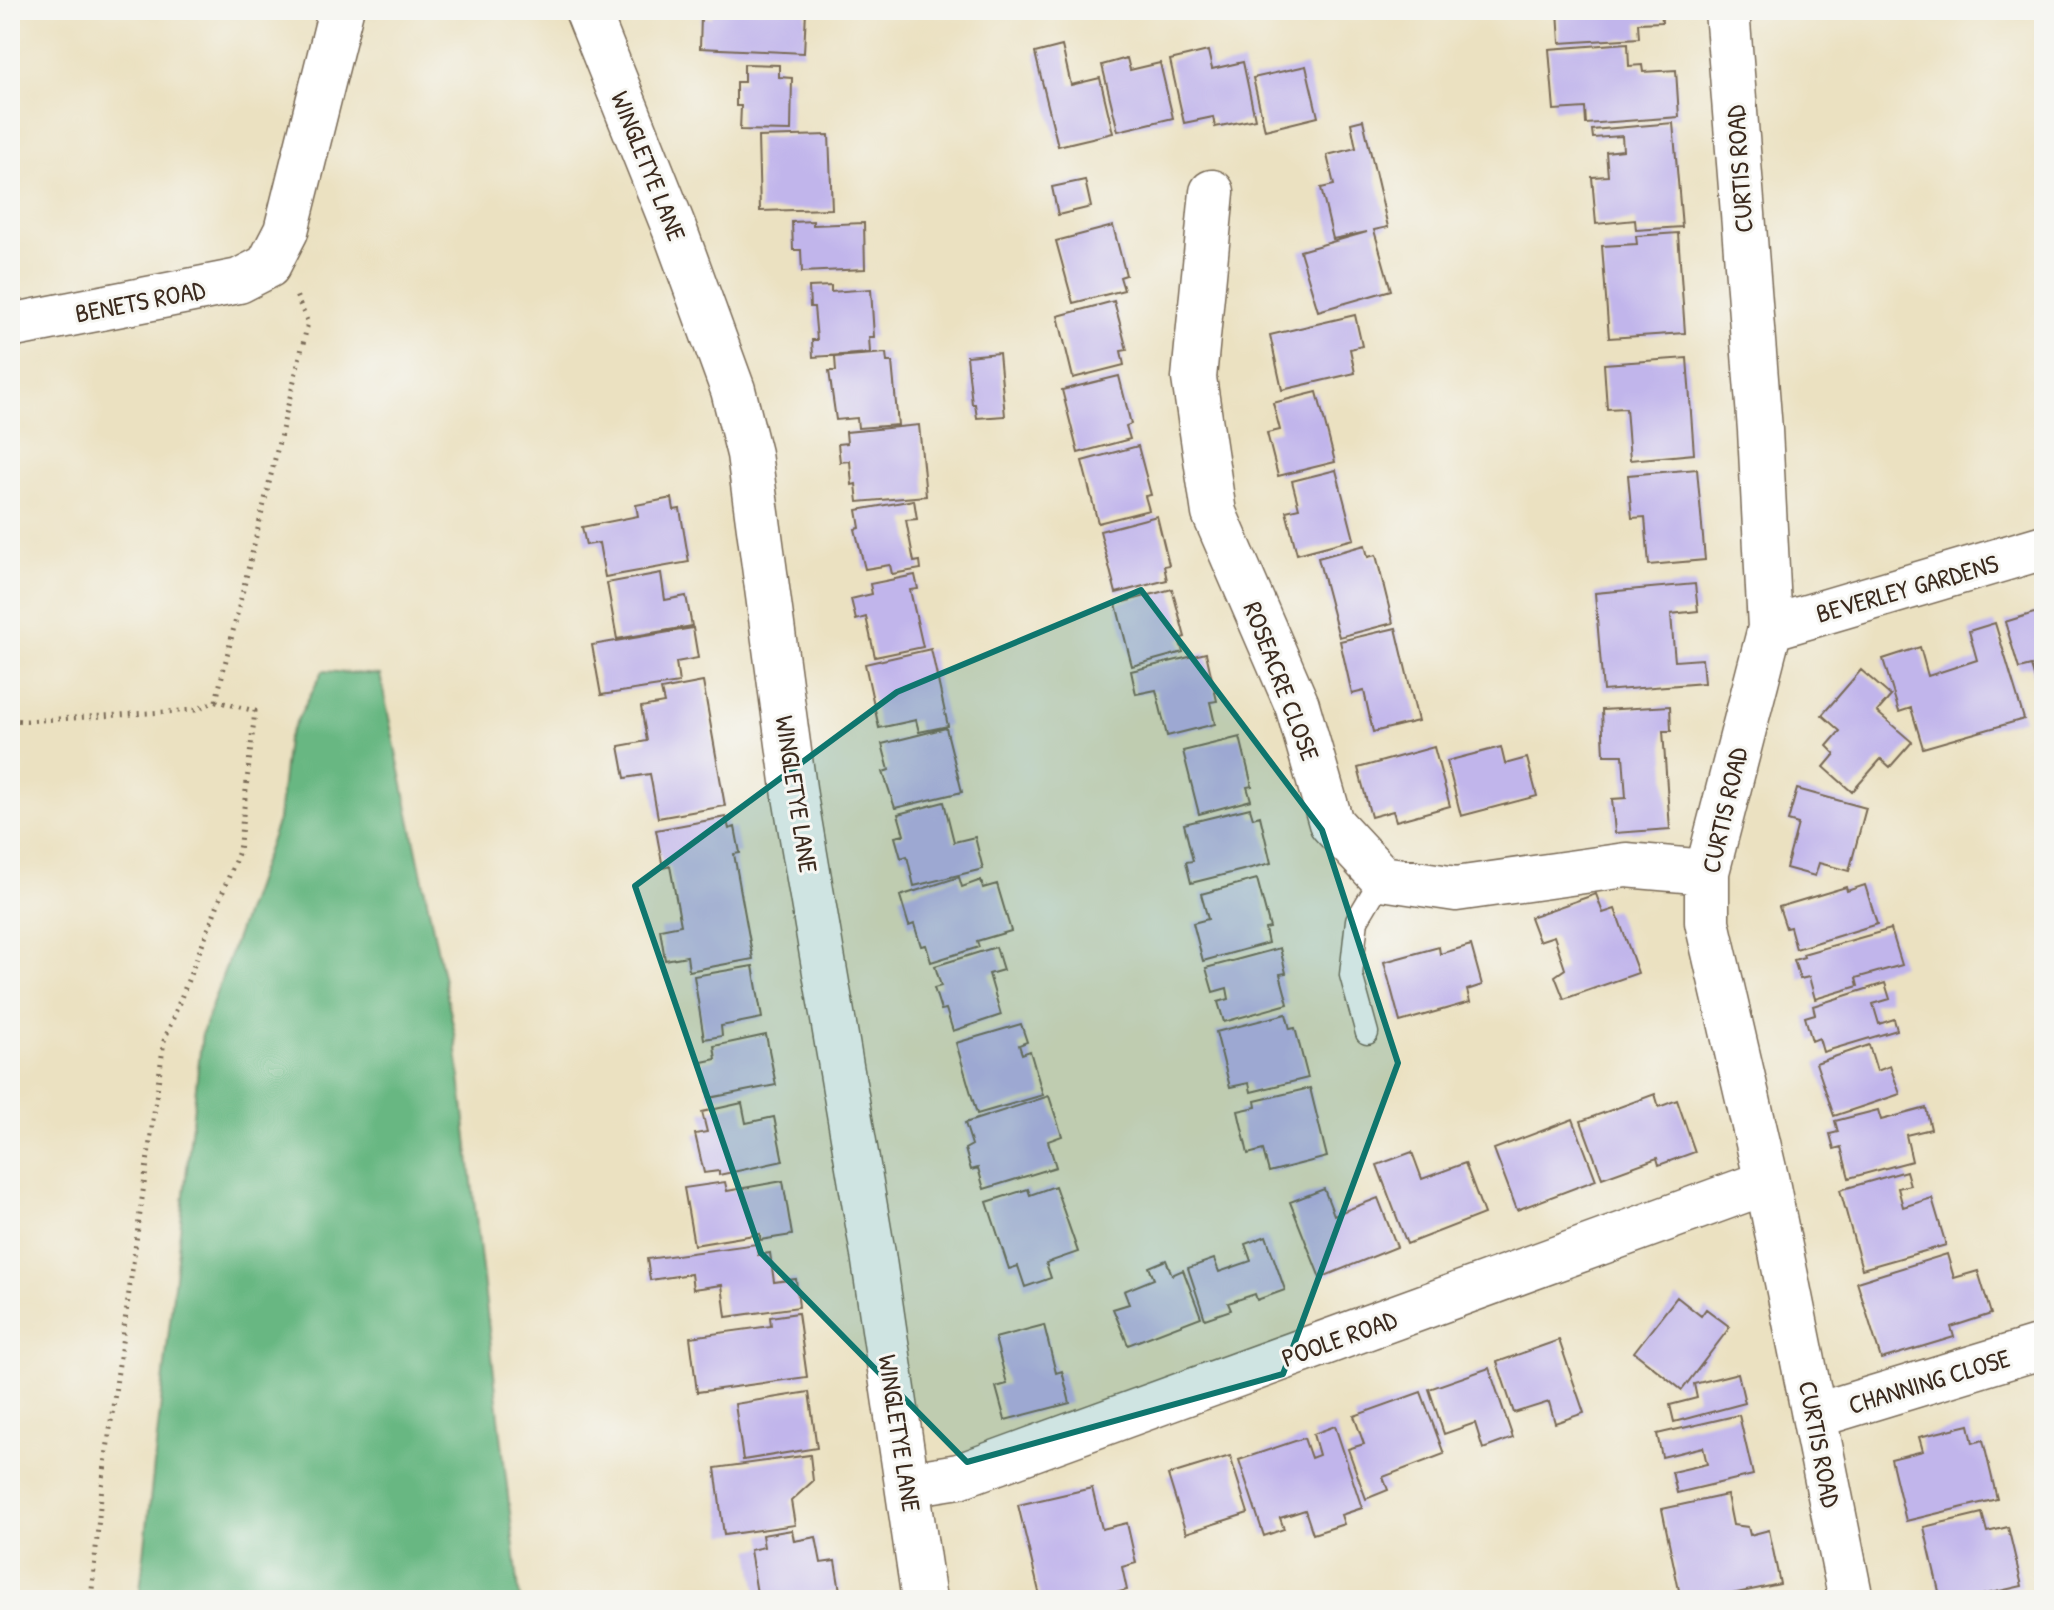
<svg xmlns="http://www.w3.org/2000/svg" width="2054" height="1610" viewBox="0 0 2054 1610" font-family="'Patrick Hand',sans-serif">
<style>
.forest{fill:#67b782;stroke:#517050;stroke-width:2}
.building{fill:#c1b5eb}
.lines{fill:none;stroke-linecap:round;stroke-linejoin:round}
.service-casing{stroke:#796a57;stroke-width:25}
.minor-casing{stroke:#796a57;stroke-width:47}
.tertiary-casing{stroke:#796a57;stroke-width:47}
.path{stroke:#796a57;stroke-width:5;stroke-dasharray:2 6;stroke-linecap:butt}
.service{stroke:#fff;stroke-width:22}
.minor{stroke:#fff;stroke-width:44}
.tertiary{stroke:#fff;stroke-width:44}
.marked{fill:#0f766e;fill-opacity:0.2;stroke:#0f766e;stroke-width:6;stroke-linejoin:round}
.labels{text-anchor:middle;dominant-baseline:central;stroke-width:6;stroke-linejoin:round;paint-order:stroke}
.street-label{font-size:26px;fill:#3b2a1e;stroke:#f6f6f2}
</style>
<rect width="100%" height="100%" fill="#f6f6f2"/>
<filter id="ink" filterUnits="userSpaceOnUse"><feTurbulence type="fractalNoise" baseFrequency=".0125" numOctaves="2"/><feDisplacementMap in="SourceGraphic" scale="16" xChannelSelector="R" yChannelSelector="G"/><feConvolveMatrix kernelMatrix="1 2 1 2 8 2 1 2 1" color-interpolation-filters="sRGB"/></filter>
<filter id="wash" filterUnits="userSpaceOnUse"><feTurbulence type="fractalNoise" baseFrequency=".006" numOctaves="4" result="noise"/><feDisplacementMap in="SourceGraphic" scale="32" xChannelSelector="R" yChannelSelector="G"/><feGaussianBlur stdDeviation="1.8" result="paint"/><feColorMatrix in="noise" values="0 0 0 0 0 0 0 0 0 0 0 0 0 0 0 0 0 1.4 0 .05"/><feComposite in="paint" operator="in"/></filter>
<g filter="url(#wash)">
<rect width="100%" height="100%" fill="#ebe1c1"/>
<path class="forest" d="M323,671L380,675L455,1034L520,1600H139L202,1033L278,820L287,739Z"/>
<g id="blocks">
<path class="building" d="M713,10H806L804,53L700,48L701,17L712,18Z
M1558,10H1661L1662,22L1638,23L1639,38L1560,43Z
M1628,43L1629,66L1642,65L1643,72L1676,70L1679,117L1586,124L1585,108L1554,110L1549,49Z
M1062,46L1071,85L1100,78L1113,133L1058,146L1035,53Z
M1208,51L1212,69L1243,62L1255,119L1215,127L1213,117L1184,123L1170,60Z
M1127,58L1130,70L1160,63L1173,118L1118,131L1102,65Z
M744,64L779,65V77L792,78L791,131L740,130L741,106H736V82H744Z
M1306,66L1318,117L1265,130L1253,78Z
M1363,120L1388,227L1374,230L1391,290L1318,311L1300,251L1367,232L1333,239L1321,188L1334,185L1327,155L1356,148L1351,123Z
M1673,123L1682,227L1636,230L1635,220L1596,224L1592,177L1608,176L1606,152L1623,150L1622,136L1593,138L1592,130Z
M829,135L832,209L760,211L758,137Z
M1085,180L1091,207L1058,215L1052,187Z
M813,221V225L864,223L865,269L802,272L801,250H793L792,222Z
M1113,226L1126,275L1120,277L1124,290L1073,303L1056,241Z
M1678,233L1685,333L1609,338L1602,246L1637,244L1636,236Z
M831,286V292L871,289L874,337H869L870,353L813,357L812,340H817L814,307H810L809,287Z
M1114,301L1127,350L1121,351L1124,365L1073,378L1058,316Z
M1355,315L1362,346L1350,349L1355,373L1282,390L1270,335Z
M886,353L887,362H892L898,425L858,428L857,418L836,420L829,371H836L835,357Z
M999,353L1005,416L977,418L975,404H972L967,356Z
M1687,358L1694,454L1630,460L1626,408L1607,409L1604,364Z
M1119,376L1131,424L1126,426L1130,439L1078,453L1062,390Z
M1317,392L1335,462L1278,476L1267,433L1280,430L1273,403Z
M919,425L926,496L858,502L856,484L852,485L850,461L840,462L838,444L847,443L846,432Z
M1138,446L1151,495L1145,496L1149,510L1098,523L1082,461Z
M1697,469L1705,560L1649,565L1645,517L1632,518L1628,475Z
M1336,470L1354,539L1297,554L1286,511L1299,508L1292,481Z
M672,498L674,510L680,509L689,562L605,577L599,543L586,545L582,527L638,516L636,505Z
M914,500L917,519L906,520L914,562L920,561L921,569L892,574L890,565L865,569L855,529L860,528L857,510Z
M1157,516L1169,565L1164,566L1167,580L1116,593L1100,531Z
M1365,545L1368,557L1376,555L1393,623L1339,637L1318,558Z
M661,573L665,600L686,596L692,626L617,639L607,583Z
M915,575L918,589L910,590L923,647L875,657L866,617L856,620L851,599L872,594L870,584Z
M1695,584L1698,611L1671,614L1673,639L1675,661L1702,659L1704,683L1603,691L1595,593Z
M1172,589L1185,637L1179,639L1183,652L1132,666L1116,604Z
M2044,610V687L2038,689L2031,666L2019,669L2005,622Z
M1995,623L2024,719L1923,748L1911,708L1899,712L1883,659L1920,647L1928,676L1977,660L1969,631Z
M693,628L698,658L676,662L679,683L601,695L592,645Z
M1396,628L1418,721L1373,732L1364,691L1352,694L1340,641Z
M931,649L948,726L919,732L916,720L879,728L865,664Z
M1206,653L1217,701L1210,702L1215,724L1167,736L1156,690L1136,694L1131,671Z
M1861,670L1891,696L1877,712L1912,742L1890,767L1881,759L1852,792L1824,767L1835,754L1827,746L1840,731L1822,715Z
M703,682L725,806L658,818L650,774L625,778L619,746L647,741L641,707L664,703L661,690Z
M1670,706L1671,731H1663L1670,829L1615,833L1612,799L1626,798L1623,755H1604L1602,710Z
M946,728L962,792L895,808L883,772L889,770L882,744Z
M1240,737L1252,786L1247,787L1251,800L1199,814L1183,751Z
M1434,747L1450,806L1396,821L1393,811L1371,817L1358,768Z
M1501,747L1505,764L1527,758L1537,796L1461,816L1447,761Z
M1797,789L1866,808L1849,871L1819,863L1815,876L1786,868L1798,824L1788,821Z
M944,802L954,842L975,837L983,869L914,886L907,856L901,858L895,837L904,835L898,814Z
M1250,808L1253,818L1260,816L1271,863L1191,883L1186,862L1193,861L1184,824Z
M726,817L729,829L735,827L740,853L734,854L753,959L689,971L687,956L665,960L660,929L681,925L670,866L663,868L656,830Z
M959,877L962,887L981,880L983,888L997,884L1011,931L977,941L979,947L931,962L926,945L921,946L914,924L909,926L900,896Z
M1257,879L1270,928L1265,929L1268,943L1203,961L1193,923L1208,919L1201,894Z
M1865,885L1877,924L1796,949L1790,927L1786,928L1779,907L1846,887L1847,891Z
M1596,894L1603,913L1615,909L1638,973L1564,999L1555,976L1565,969L1554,936L1539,941L1530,917Z
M1891,929L1902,965L1856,978L1858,986L1815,999L1809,977L1800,979L1794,960L1804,957L1803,954Z
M1471,945L1482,985L1467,990L1470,1002L1400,1022L1384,962L1439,947L1440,954Z
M996,947L1003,970L989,974L1001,1015L953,1031L946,1009L941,1010L934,988L941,986L935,966Z
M1280,948L1286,973L1280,974L1288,1004L1224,1022L1218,1002L1229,999L1227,988L1213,992L1206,968Z
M753,966L762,1018L721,1026L722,1036L704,1039L694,976Z
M1885,983L1890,999L1873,1004L1879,1024L1894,1019L1897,1030L1823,1052L1819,1038L1812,1041L1805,1017L1815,1014L1813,1006Z
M1286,1014L1290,1029L1295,1028L1308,1078L1251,1092L1249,1083L1230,1087L1216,1032Z
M1021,1024L1027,1042L1019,1045L1022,1054L1030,1051L1043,1095L977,1114L956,1043Z
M766,1035L776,1085L709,1098L702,1062L716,1059L714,1046Z
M1869,1045L1877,1071L1890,1066L1900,1094L1834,1116L1816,1063Z
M1310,1088L1327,1157L1269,1172L1263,1150L1248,1154L1238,1111L1256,1107L1255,1101Z
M1655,1094L1659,1107L1677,1100L1695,1152L1659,1165L1657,1158L1602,1178L1581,1121Z
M1049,1096L1062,1136L1048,1141L1056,1167L984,1189L978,1168L971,1170L965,1149L972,1145L965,1123Z
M742,1103L746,1123L774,1117L783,1161L719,1175V1171L704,1173L695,1134L707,1132L702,1112Z
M1926,1108L1931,1129L1906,1135L1912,1161L1849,1178L1841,1147L1834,1149L1830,1134L1838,1132L1835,1121L1878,1110L1881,1120Z
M1573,1119L1596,1180L1517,1210L1494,1149Z
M1412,1152L1422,1179L1465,1163L1484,1214L1407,1244L1377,1165Z
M1906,1171L1910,1185L1898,1188L1903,1207L1932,1198L1946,1245L1862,1269L1840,1190Z
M783,1181L792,1235L760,1240V1234L694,1245L684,1188L725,1182L727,1191Z
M1055,1186L1078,1252L1046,1263L1051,1278L1025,1287L1018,1266L1009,1269L987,1202L1028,1189L1030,1195Z
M1324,1189L1334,1215L1378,1198L1397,1247L1320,1278L1290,1202Z
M1266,1236L1285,1290L1257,1300L1255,1294L1228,1303L1231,1310L1205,1319L1188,1268L1214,1259L1219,1272L1251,1261L1245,1244Z
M756,1244L758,1255L770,1253L774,1282L796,1279L799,1307L726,1317L722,1285L693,1289L691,1274L650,1280L647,1259Z
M1947,1254L1954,1278L1978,1271L1991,1314L1951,1327L1954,1337L1881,1359L1857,1282Z
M1166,1260L1172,1275L1183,1270L1201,1317L1128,1345L1113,1309L1129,1304L1124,1291L1154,1279L1149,1267Z
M1677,1297L1701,1316L1706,1309L1730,1327L1682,1390L1634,1352Z
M798,1313L807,1377L697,1392L690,1337L771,1326L770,1317Z
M1044,1325L1056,1373L1062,1371L1070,1403L1005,1420L996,1387L1007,1384L995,1338Z
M1559,1340L1584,1413L1555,1423L1549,1402L1514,1413L1497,1362Z
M1489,1368L1513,1438L1483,1449L1475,1423L1444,1434L1429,1389Z
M1738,1373L1745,1403L1674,1422L1670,1405L1697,1398L1694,1384Z
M809,1392L817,1448L743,1460L735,1404Z
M1421,1392L1444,1454L1383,1477L1388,1490L1366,1499L1348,1449L1364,1444L1354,1416Z
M1739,1415L1753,1475L1677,1493L1672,1472L1707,1464L1703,1447L1662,1457L1657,1434Z
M1969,1425L1973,1443L1983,1440L1997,1499L1906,1521L1891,1459L1923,1451L1919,1437Z
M1335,1426L1362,1508L1341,1515L1344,1524L1313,1534L1305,1510L1280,1518L1284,1529L1264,1536L1239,1460L1304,1438L1311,1458L1319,1455L1313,1434Z
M810,1455L813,1481L791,1501L795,1525L724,1535L715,1468Z
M1230,1456L1248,1513L1186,1533L1168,1475Z
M1092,1488L1102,1529L1127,1523L1136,1563L1122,1567L1127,1590L1115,1593L1117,1600H1041L1018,1505Z
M1727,1495L1733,1525L1748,1527L1750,1535L1769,1530L1780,1584L1703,1600H1681L1662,1509Z
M1982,1513L1987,1532L2008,1527L2022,1586L1960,1600H1941L1924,1527Z
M792,1530L794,1541L816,1537L821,1563L835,1561L840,1591L781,1600H758L750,1550L764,1547L762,1535Z"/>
</g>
</g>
<g filter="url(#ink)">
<use href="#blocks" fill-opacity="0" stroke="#796a57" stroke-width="2"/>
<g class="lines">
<defs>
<path id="service" d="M1367,1033L1351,975L1357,920L1382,878"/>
<path id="minor" d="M1727,10L1760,430L1770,628L1707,872V922L1767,1182L1851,1600
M1212,192L1194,378L1214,513L1297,705L1331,823L1382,878L1456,889L1626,865L1707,872
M10,326L239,281L268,266L286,231L341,10
M1770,628L2044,547
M1814,1416L2044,1346
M909,1484L959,1476L1767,1182"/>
<path id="tertiary" d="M587,10L674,228L733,390L749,454L795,796L873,1254L924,1600"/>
</defs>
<use href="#service" class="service-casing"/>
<use href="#minor" class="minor-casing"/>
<use href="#tertiary" class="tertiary-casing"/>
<path class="path" d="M216,701L308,323L296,295
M10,720L26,721L195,710L216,701L255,711L239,851L164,1041L102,1486L91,1600"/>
<use href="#service" class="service"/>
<use href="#minor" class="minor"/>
<use href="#tertiary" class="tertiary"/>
</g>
</g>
<path class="marked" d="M1141,590L1322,830L1398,1063L1283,1374L967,1462L761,1253L635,886L897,692Z"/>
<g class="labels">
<g class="street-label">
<text transform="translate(649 166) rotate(68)">WINGLETYE LANE</text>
<text transform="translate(1739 169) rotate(-94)">CURTIS ROAD</text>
<text transform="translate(140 301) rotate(-11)">BENETS ROAD</text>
<text transform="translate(1907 588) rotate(-16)">BEVERLEY GARDENS</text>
<text transform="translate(1282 681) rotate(69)">ROSEACRE CLOSE</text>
<text transform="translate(797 794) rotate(81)">WINGLETYE LANE</text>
<text transform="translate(1724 810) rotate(-77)">CURTIS ROAD</text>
<text transform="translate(1339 1338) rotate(-20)">POOLE ROAD</text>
<text transform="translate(1929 1381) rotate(-17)">CHANNING CLOSE</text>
<text transform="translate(900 1433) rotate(81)">WINGLETYE LANE</text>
<text transform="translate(1820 1444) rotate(79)">CURTIS ROAD</text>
</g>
</g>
<rect width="2054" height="1610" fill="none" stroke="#f6f6f2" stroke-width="40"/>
</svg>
